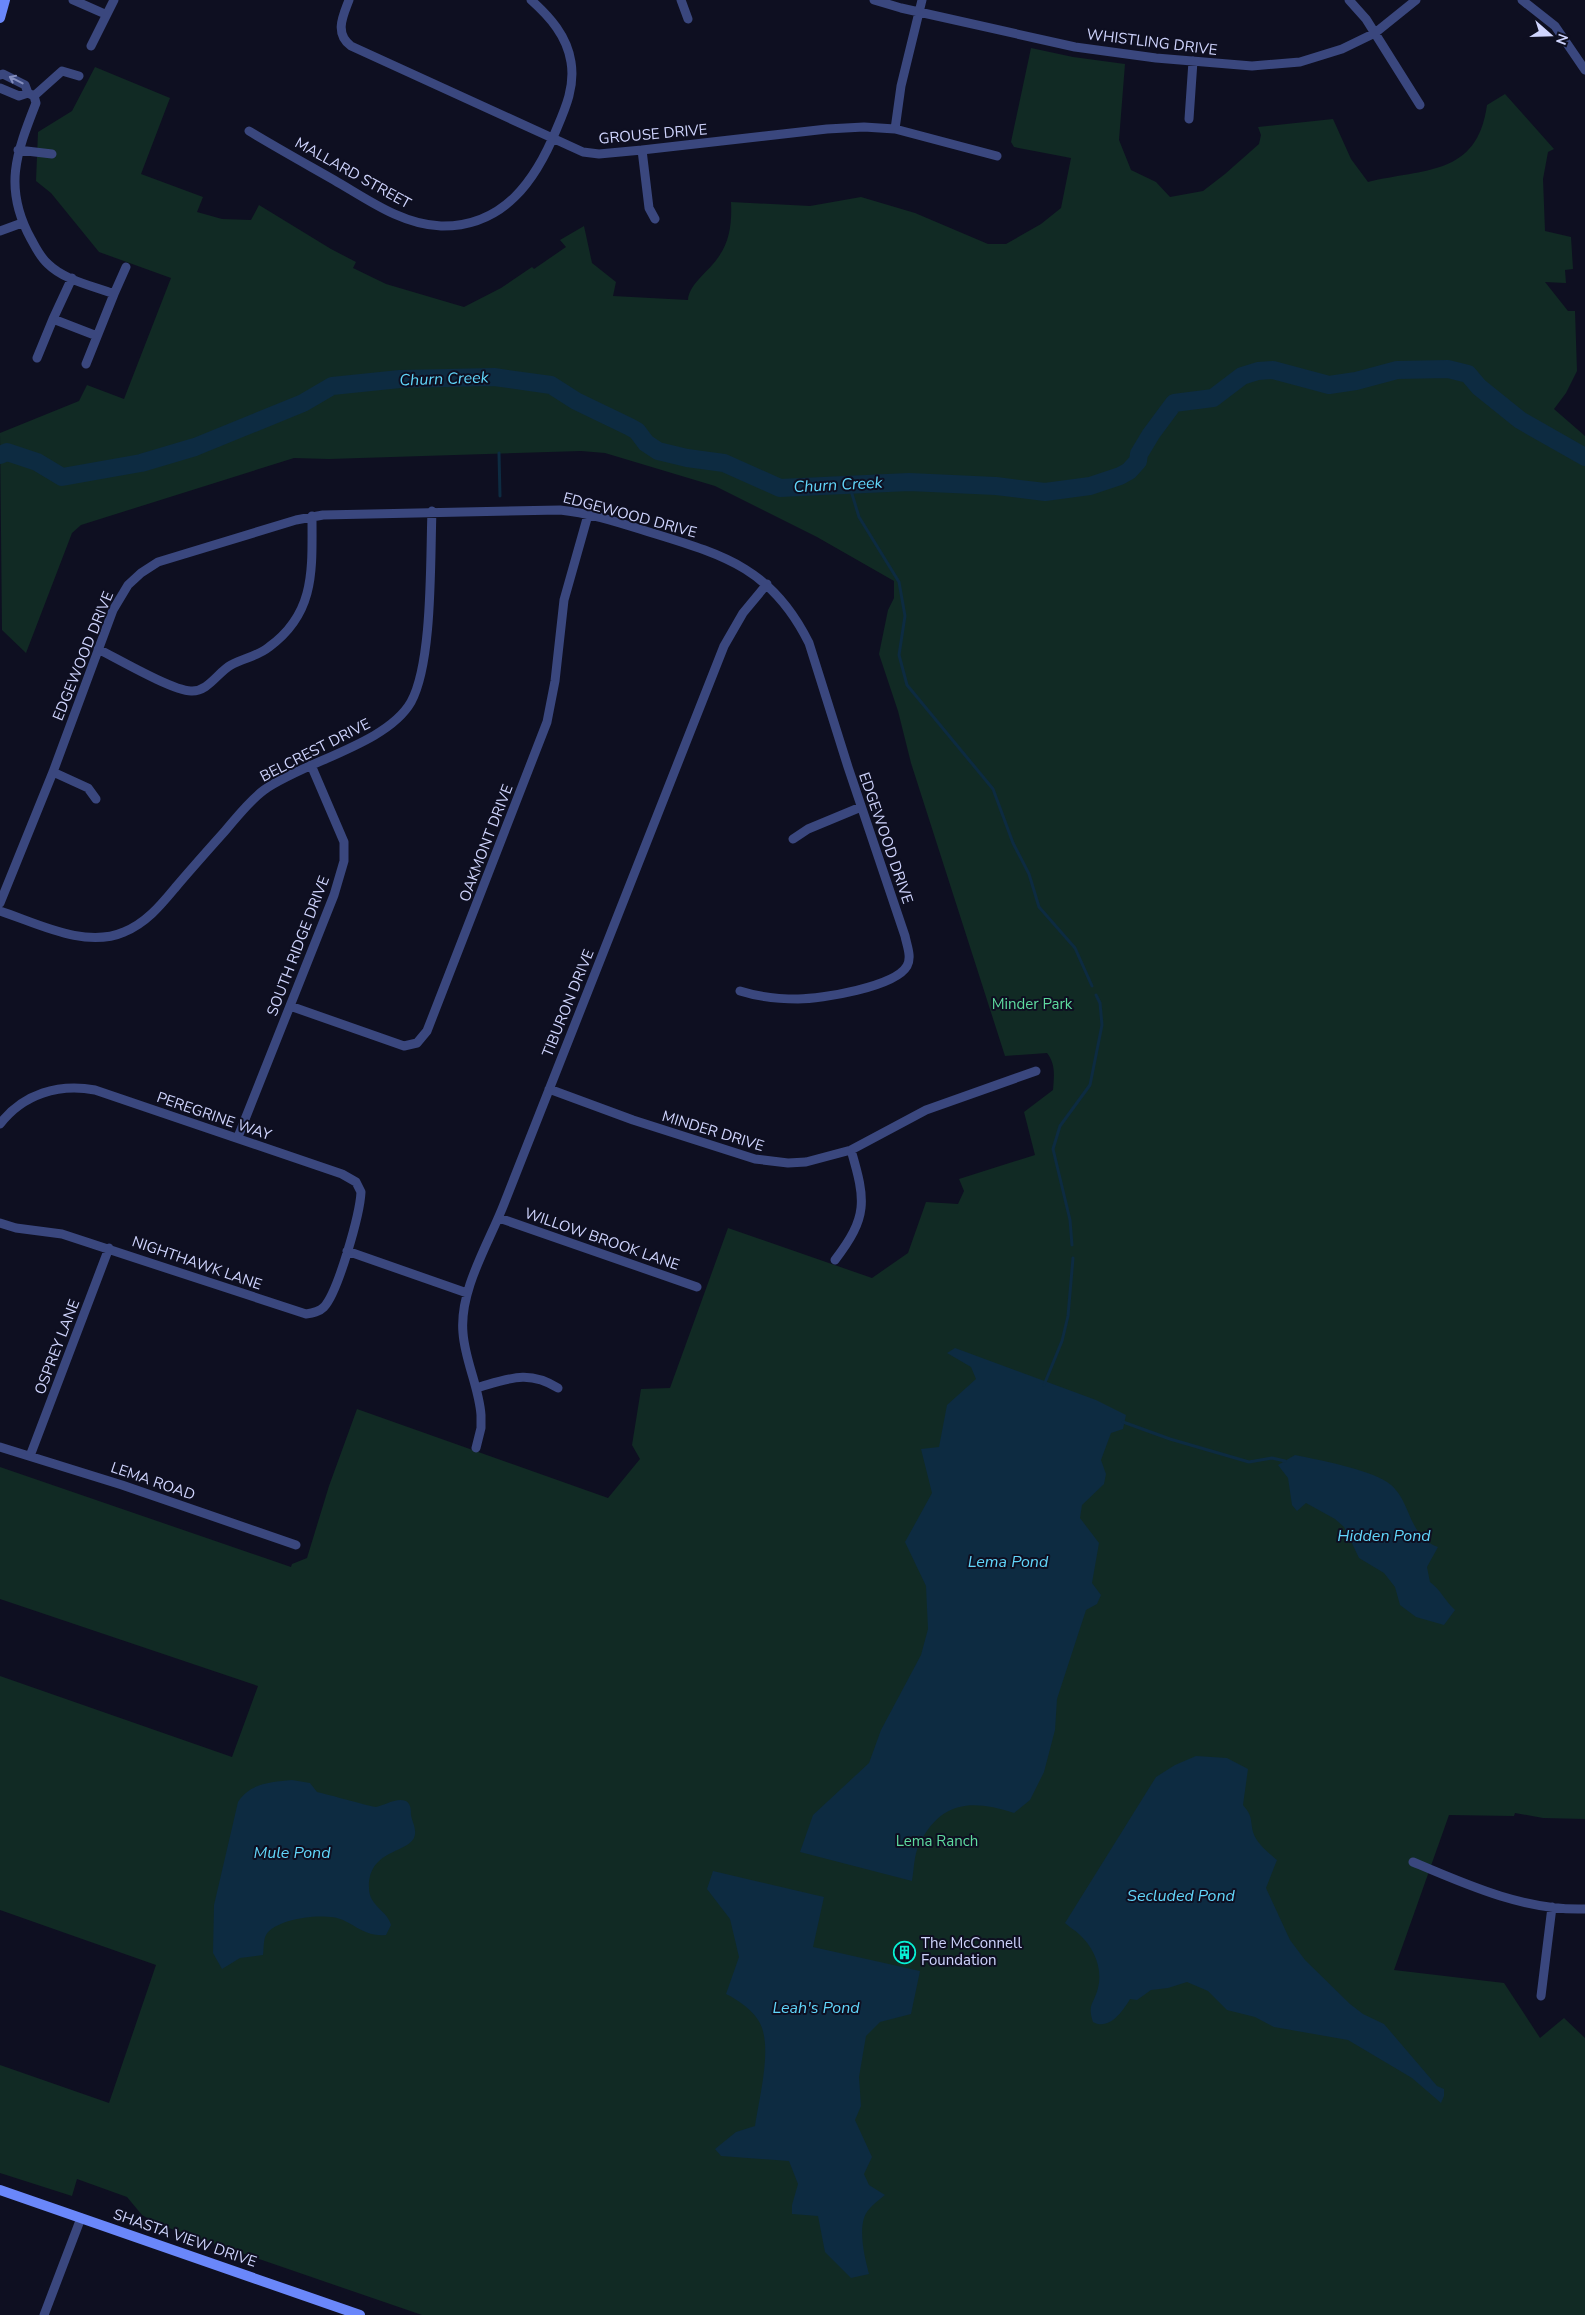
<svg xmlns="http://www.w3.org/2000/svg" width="1585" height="2315" viewBox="0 0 1585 2315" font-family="'Nunito Sans',sans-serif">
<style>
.green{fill:#112a24}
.water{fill:#0d2b41}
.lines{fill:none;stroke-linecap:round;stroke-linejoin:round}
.stream{stroke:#0d2b41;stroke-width:3}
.river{stroke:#0d2b41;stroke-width:18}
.street{stroke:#3a477e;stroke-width:9}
.secondary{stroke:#6a87fa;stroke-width:10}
.oneway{stroke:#848ebe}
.labels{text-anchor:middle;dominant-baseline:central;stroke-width:4;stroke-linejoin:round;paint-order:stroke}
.street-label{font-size:15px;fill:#cfd4fd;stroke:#0e0f21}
.park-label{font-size:15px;fill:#5edb9f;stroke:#0e0f21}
.poi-label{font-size:15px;fill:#cfd4fd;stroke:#0e0f21;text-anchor:start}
.water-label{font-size:16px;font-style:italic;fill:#61d6fa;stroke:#0e0f21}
</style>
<rect width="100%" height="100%" fill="#0e0f21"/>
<path class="green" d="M1031,48L1073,57L1125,64L1119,140L1131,170L1156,182L1170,197L1203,191L1225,174L1259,144L1261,135L1258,127L1333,119L1351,159L1368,182C1424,168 1477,177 1487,105L1505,94L1554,149L1548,152L1543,179L1545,231L1571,237L1573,269L1565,270L1566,283L1545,282L1568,311H1575L1577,371L1566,393L1554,409L1585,436V1819L1543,1818L1515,1813L1514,1816L1449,1815L1394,1970L1504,1983L1540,2038L1564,2018L1585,2038V2315H422L160,2225L142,2215L127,2197L77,2179L72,2196L0,2173V2065L109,2103L156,1965L0,1910V1676L232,1757L258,1686L0,1599V1467L291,1567L292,1564L307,1558L329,1486L357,1409L608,1498L640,1459L632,1445L641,1389L670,1388L728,1228L872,1278L908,1253L926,1202L958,1204L964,1191L959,1179L1035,1155L1024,1112L1053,1090C1054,1077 1056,1064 1047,1053L1005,1056L911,763L898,711L879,654L888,610L894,598V581L817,537L715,486L605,453L581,451L329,459L294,458L81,525L72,533L26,653L2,630L0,433L79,401L87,385L124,399L171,278L99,252L51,193L36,181L38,132L72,111L95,67L170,98L141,174L203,197L197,212L222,219L251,220L259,205L331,249L356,262L353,268L386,284L464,307L501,288L532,267L534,269L566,247L560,240L584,226L592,263L616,282L613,296L688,300C689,284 708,272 717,259C730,242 732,223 731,202L810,206L861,197L915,213L988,244H1006L1041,224L1061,208L1071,158L1014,147L1011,142Z"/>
<path class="water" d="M955,1348L1096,1400L1126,1415L1123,1429L1111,1433L1101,1460L1106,1474L1104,1484L1082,1505L1080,1518L1099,1543L1092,1583L1101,1595L1097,1604L1086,1610L1057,1699L1055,1730L1044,1772L1030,1800L1014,1813C972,1799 941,1801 920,1843C914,1853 914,1869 912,1881L800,1852L813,1815L869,1763L881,1730L921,1655L928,1629L926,1586L905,1542L932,1493L921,1449L939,1447L947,1405L976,1379L971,1367L947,1353Z
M1295,1455C1319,1460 1367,1469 1387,1482C1412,1498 1407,1537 1438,1547L1427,1567L1430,1582C1441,1590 1445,1601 1455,1610L1444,1625L1416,1617L1400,1605L1395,1587L1384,1573L1359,1558L1344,1527L1335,1519L1306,1503L1297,1511L1292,1505L1288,1478L1278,1465Z
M1196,1756L1227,1758L1248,1769L1243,1805C1253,1817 1250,1818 1253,1832C1256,1843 1269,1853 1277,1860L1266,1888L1290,1940L1305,1960L1350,2004L1363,2014L1384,2024L1437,2086L1444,2089V2096L1441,2103L1412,2078L1348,2040L1274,2027L1255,2017L1227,2010L1208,1991L1187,1982L1168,1988L1151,1990L1137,2000L1130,1999C1123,2011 1109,2031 1093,2022C1087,2004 1094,2004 1098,1988C1103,1969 1094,1948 1080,1935C1075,1930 1069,1927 1065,1923L1156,1777L1175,1765Z
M292,1780L310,1783L317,1792C327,1794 372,1807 376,1807C385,1805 397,1797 406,1801C411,1804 411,1810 411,1815C412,1821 416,1828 415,1834C413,1854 368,1847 369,1888C369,1906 388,1911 391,1925L386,1935C367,1937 358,1927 343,1920C325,1912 276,1918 266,1935C263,1941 264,1949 263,1955L240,1958L222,1969L213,1953L214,1905L238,1802C250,1783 271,1782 292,1780Z
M713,1871L824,1897L813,1947L920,1971L911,2014L880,2022L866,2036L859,2077L861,2106L855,2120L872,2157L864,2174L869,2185L885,2195C878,2201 867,2208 864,2218C859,2234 865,2259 869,2274L851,2278L825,2252L818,2216L792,2214V2205L798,2184L789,2161L721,2156L715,2149L736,2132L755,2126C759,2098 771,2054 762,2028C758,2014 739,2000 726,1994L739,1957L730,1919L707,1889Z"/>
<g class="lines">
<path class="stream" d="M499,453L500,496
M849,484L859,517L899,582L905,616L899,655L907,685L993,789L1013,843L1029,874L1039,907L1075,948L1092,986
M1072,1245L1070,1220L1053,1149L1060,1126L1090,1085L1102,1025L1100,1003L1096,995
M1044,1385L1062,1341L1068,1316L1073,1258
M1123,1422L1170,1439L1249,1462L1272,1458L1285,1461"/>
<path class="river" d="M0,455L7,452L37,462L62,477L141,463L195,447L303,403L332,386L400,379L494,377L551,385L576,401L630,427L637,431L646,443L658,451L687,458L724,463L780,488L909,482L996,486L1045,492L1090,486L1120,476L1129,471L1138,461L1139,454L1151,434L1174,403L1213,398L1242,376L1258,371L1273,370L1329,385L1356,381L1397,370L1448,369L1468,374L1479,387L1520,420L1585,457"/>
<path class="street" d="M73,0L105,14
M349,0C343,16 334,33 351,46L583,152L599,154L642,150L827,129L864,127L895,129L997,156
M681,0L688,19
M874,0L901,8L1075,47L1156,58L1252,66L1300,62L1342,49L1375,33L1416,0
M1349,0L1366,19L1420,105
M1522,0L1555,26L1585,70
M91,46L114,0
M0,75L3,74L25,85L28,93L34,96L36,103C16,154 3,188 31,239C36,248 40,257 48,264C64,280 93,286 114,294L126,267
M0,88L19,96L28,93
M34,96L62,71L79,76
M1189,119L1193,61
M895,129L901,86L922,0
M249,131C277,148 306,164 334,180C367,199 402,225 441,226C504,227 536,180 557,128C566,107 575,86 571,62C567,36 550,17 531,0
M18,150L52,154
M642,150L649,208L655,219
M0,231L22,223
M53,319L72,278
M37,358L53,319L97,336
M86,364L114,294
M98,649C118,659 173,691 191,691C208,692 218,672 231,665C244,658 258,656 269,647C316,613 312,569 312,516
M53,772L88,788L96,799
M793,839L808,829L861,807
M0,903L53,772L113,610L128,585L141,573L158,562L296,520L323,515L560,510C590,513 620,523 649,532C724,555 772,568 809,643L848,767L905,936C907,946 912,957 907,966C895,987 821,999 798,999C778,999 759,997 740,991
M0,911C37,923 85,949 124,932C146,923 160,906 175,888C191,869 208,850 225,831C237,817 249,801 264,790C305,761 387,744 411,702C433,662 430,559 432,511
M290,1006L404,1046L417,1043L427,1031L547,722L555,681L564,600L588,515
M549,1089L633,1120L755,1159L788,1163L806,1162L851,1150L926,1110L1036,1071
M0,1124C23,1094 59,1083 95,1090L342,1174L356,1182L361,1192C360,1214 338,1292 324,1307C319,1312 313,1313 306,1314L62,1234L16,1228L0,1223
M238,1137L334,895L344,861V842L311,765
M499,1218L697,1287
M347,1251L467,1293
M835,1260C868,1217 866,1201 851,1150
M476,1388C508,1379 528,1369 558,1388
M0,1447L122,1485L296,1545
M476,1448L481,1428V1415C479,1387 465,1361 463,1333C459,1290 489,1243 504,1204L724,646L743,613L767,584
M30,1456L109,1248
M1413,1862C1467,1885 1525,1911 1585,1909
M1541,1996L1552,1907
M44,2315L81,2218"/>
<path class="secondary" d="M0,18L5,0
M0,2190L360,2315"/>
</g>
<defs><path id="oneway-shaft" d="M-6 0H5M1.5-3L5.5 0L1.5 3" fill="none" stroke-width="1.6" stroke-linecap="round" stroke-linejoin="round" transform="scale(1.25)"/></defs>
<use class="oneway" href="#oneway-shaft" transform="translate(16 80) rotate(-153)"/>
<defs>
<symbol id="building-ring" viewBox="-11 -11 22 22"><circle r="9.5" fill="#0e0f21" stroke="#08f0d3" stroke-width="1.5"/><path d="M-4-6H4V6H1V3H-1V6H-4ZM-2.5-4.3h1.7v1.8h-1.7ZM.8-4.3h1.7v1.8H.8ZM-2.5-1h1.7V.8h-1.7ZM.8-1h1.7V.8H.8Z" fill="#08f0d3"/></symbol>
</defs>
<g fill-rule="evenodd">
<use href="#building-ring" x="892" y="1940" width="25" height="25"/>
</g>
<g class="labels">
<g class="street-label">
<text transform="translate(1152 42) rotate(7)">WHISTLING DRIVE</text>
<text transform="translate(653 134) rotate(-5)">GROUSE DRIVE</text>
<text transform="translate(353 173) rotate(29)">MALLARD STREET</text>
<text transform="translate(630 515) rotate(15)">EDGEWOOD DRIVE</text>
<text transform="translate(83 656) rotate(-68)">EDGEWOOD DRIVE</text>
<text transform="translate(315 750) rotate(-27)">BELCREST DRIVE</text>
<text transform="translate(886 838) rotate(71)">EDGEWOOD DRIVE</text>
<text transform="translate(486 843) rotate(-69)">OAKMONT DRIVE</text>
<text transform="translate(298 946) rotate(-69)">SOUTH RIDGE DRIVE</text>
<text transform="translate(568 1003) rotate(-68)">TIBURON DRIVE</text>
<text transform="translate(214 1116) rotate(19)">PEREGRINE WAY</text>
<text transform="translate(713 1131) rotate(17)">MINDER DRIVE</text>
<text transform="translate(602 1239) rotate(19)">WILLOW BROOK LANE</text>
<text transform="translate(197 1263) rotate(19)">NIGHTHAWK LANE</text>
<text transform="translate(57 1347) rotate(-69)">OSPREY LANE</text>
<text transform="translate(153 1481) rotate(19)">LEMA ROAD</text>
<text transform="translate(185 2238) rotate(19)">SHASTA VIEW DRIVE</text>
</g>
<g class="park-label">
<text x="1032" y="1004">Minder Park</text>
<text x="937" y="1841">Lema Ranch</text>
</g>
<g class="poi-label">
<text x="921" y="1943">The McConnell<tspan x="921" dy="17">Foundation</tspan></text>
</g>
<g class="water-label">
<text transform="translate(444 379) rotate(-2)">Churn Creek</text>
<text transform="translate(838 485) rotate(-3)">Churn Creek</text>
<text x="1384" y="1536">Hidden Pond</text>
<text x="1008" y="1562">Lema Pond</text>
<text x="292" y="1853">Mule Pond</text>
<text x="1181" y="1896">Secluded Pond</text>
<text x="816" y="2008">Leah's Pond</text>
</g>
</g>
<g transform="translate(1550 35) rotate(110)" stroke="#0e0f21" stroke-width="4" paint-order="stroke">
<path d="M0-4L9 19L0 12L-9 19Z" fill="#cfd4fd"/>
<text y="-8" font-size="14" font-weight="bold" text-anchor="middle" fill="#cfd4fd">N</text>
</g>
</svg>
